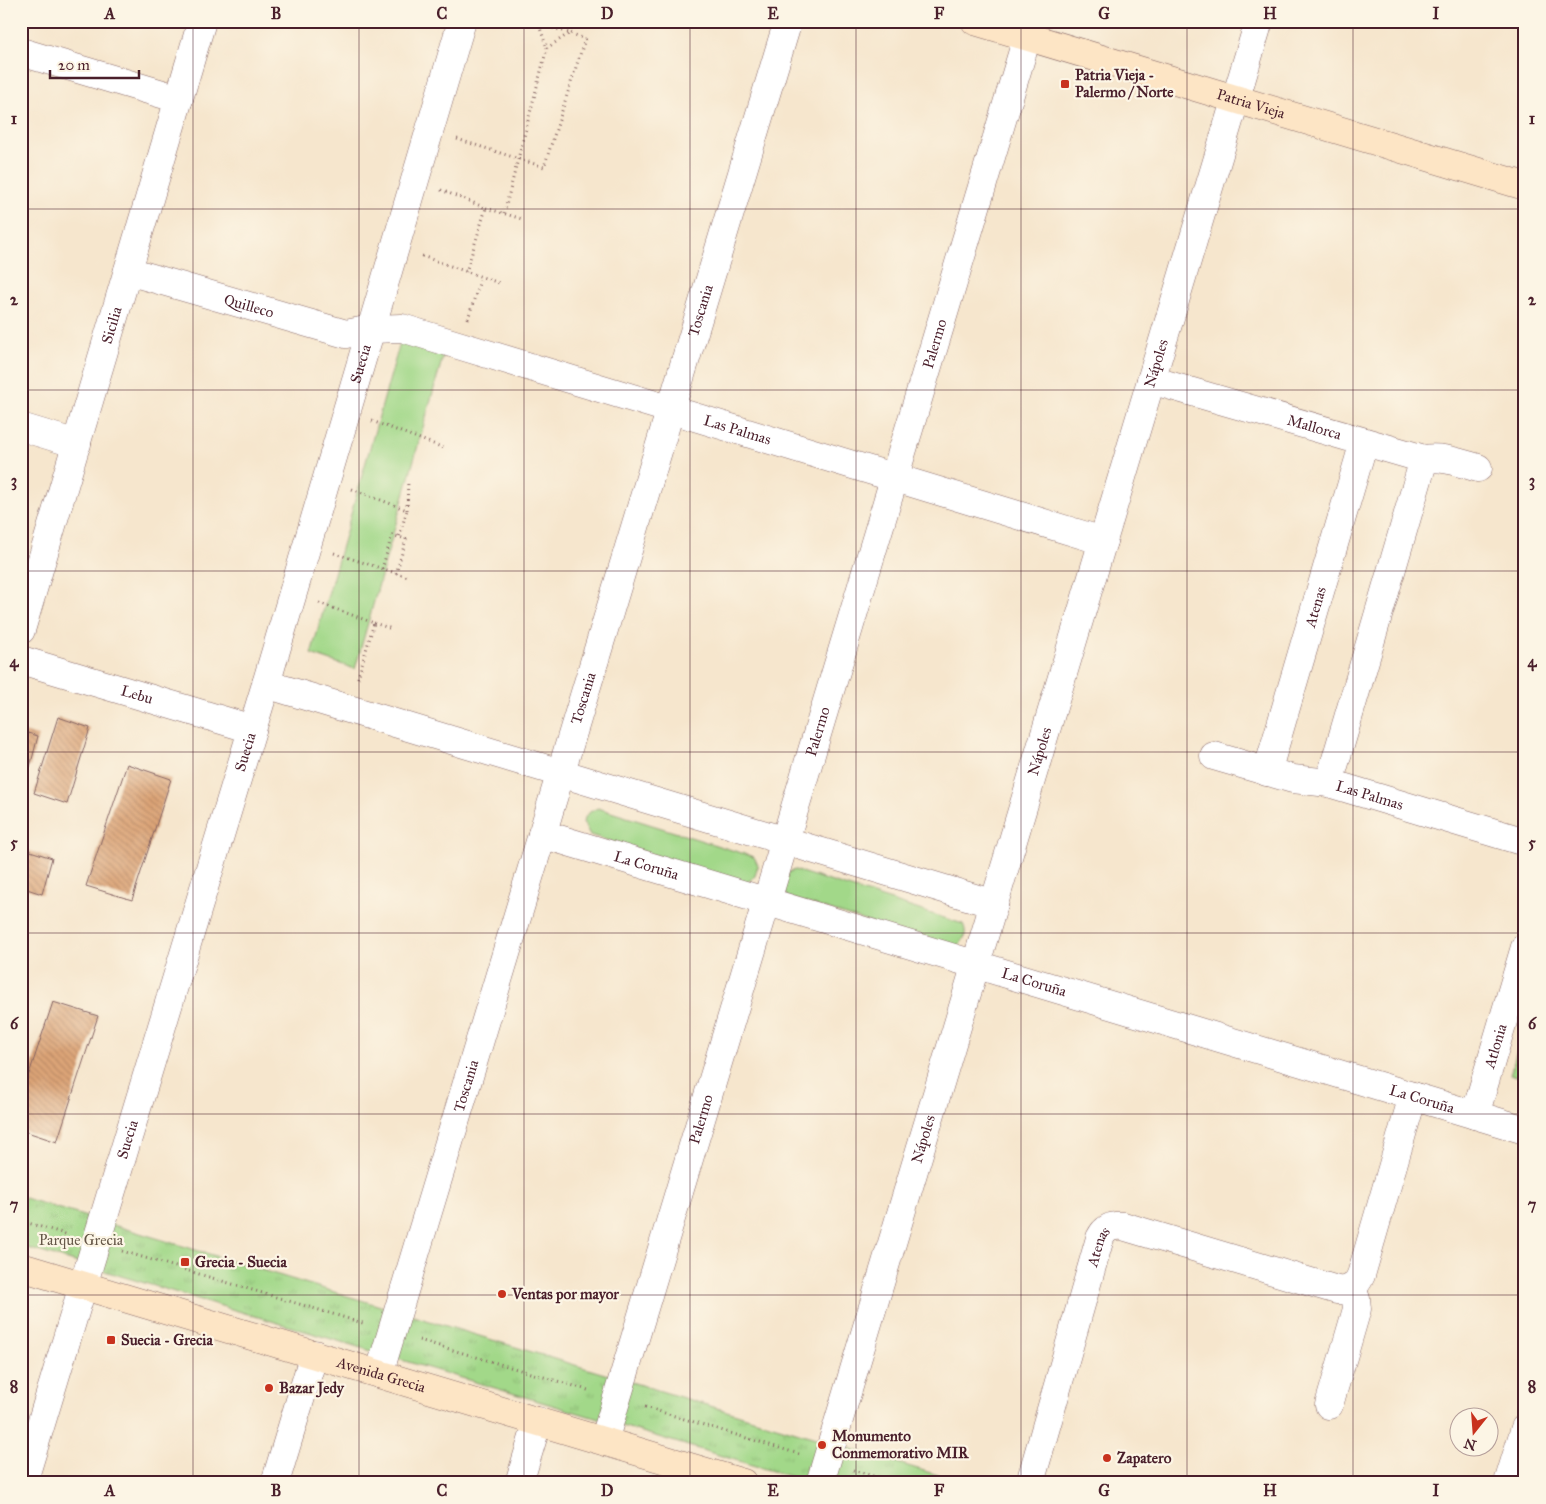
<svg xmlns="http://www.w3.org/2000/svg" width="1546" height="1504" viewBox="0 0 1546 1504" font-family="'IM FELL Great Primer',serif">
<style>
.grass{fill:#a2d889;stroke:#767c5a}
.park{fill:url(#park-tufts);stroke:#767c5a}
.building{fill:url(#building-back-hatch)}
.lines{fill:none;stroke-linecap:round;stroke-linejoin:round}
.street-casing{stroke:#866564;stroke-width:29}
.secondary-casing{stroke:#866564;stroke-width:29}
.path{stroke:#866564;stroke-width:3;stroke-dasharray:1 4;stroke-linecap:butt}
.street{stroke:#fff;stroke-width:28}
.secondary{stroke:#fde5c5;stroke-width:28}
.grid{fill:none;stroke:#4a1f2b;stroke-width:1;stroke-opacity:0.55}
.poi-dot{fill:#c8321e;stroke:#fcf5e5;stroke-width:2}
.labels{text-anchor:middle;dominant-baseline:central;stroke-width:4.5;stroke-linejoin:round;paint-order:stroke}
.poi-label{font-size:15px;font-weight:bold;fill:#4a1f2b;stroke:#fcf5e5;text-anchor:start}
.street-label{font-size:15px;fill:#4a1f2b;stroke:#fcf5e5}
.park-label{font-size:15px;fill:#645647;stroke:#fcf5e5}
.neatline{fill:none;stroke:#4a1f2b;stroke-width:2}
.grid-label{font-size:16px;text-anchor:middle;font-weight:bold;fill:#4a1f2b}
</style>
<defs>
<pattern id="park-tufts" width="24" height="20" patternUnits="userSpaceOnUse" patternTransform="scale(1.25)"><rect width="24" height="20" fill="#a2d889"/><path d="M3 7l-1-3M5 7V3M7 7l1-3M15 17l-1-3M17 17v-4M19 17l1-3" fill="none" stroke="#8db976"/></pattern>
<pattern id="building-back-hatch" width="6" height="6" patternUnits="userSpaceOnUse" patternTransform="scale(1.25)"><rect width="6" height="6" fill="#dca477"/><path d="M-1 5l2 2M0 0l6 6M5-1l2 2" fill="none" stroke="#b48562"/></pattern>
</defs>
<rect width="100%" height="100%" fill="#fcf5e5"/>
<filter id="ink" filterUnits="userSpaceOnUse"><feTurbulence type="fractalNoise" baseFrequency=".02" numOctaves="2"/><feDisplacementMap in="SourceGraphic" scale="10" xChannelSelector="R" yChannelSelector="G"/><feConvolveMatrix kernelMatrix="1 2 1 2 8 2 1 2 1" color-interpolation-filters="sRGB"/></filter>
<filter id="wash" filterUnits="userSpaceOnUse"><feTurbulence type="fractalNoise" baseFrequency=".0096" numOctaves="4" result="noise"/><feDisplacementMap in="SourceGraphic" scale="20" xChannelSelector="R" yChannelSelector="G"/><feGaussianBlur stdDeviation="1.12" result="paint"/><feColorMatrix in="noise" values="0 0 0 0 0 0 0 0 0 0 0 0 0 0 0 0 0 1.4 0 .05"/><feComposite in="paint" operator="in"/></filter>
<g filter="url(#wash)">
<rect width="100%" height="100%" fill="#f6e6cd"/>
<path class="grass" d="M401,339L444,353L355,669L311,654Z
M598,808L754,857L758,865L755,876L746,884L590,835L583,822C586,814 590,811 598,808Z
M795,870L963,924C968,934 964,942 954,949L788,897L783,890L789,872Z
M1525,1026V1079L1510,1074Z"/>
<path class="park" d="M21,1197L964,1483H812L21,1246Z"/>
<g id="blocks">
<path class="building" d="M58,717L90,728L67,804L34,793Z
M21,731L38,736L30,767L21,765Z
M127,764L171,779L132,900L86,886Z
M21,848L52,858L42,894L21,887Z
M53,1002L98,1016L57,1142L21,1130V1098Z"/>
</g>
</g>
<g filter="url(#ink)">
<use href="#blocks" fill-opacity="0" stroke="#866564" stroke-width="1"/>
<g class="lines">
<defs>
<g id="street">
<path d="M21,52L179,99"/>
<path id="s1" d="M128,271L346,334L371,329L402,328L1103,541"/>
<path id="s2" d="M1151,380L1424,459C1443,456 1460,463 1478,468"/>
<path d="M21,427L77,444"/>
<path id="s3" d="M21,630L202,21"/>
<path id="s4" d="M21,660L252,729"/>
<path d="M266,684L994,904"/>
<path id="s5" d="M1214,756L1293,779L1329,783L1525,842"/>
<path id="s6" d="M1267,772L1364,442"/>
<path d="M1329,783L1424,459"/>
<path id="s7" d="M542,834L1525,1130"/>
<path id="s8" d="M1475,1115L1525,947"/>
<path id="s9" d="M379,1374L788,21"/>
<path d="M1329,1405L1357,1309L1356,1299L1352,1288"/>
<path id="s10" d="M604,1441L1032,21"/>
<path id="s11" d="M23,1483L266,684L462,21"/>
<path d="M275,1483L314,1354"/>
<path d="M519,1483L538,1421"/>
<path id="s12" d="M820,1483L1259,21"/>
<path id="s13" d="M1030,1483L1100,1238C1105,1228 1111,1225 1123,1226L1337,1290C1349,1291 1356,1287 1361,1275L1413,1096"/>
<path d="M1508,1483L1525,1428"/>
</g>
<g id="secondary">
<path id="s14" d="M975,21L1525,186"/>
<path id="s15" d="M21,1267L743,1483"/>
</g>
</defs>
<use href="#street" class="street-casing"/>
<use href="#secondary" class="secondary-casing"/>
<path class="path" d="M539,25L547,48
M457,139L544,167L585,39L570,33
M441,190L486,208L466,272
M486,208L522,219
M504,213L547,48L570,33L529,21
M422,256L502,284
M468,319L481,277
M372,421L444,448
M352,489L407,510L399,537
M407,510L408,480
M334,553L408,577
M382,569L392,535L406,539L396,574
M319,603L374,623L357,681
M374,623L392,629
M21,1221L69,1235
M122,1251L366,1324
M419,1340L591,1391
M645,1407L799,1454
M853,1470L896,1483"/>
<use href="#street" class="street"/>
<use href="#secondary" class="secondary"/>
</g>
</g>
<path class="grid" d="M193,21V1483M359,21V1483M524,21V1483M690,21V1483M856,21V1483M1021,21V1483M1187,21V1483M1353,21V1483M21,209H1525M21,390H1525M21,571H1525M21,752H1525M21,933H1525M21,1114H1525M21,1295H1525"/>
<g class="poi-dot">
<rect x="1060" y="79" width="10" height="10" rx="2.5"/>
<rect x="180" y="1257" width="10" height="10" rx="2.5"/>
<circle cx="502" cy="1294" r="5"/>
<rect x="106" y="1335" width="10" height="10" rx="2.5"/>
<circle cx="269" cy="1388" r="5"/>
<circle cx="822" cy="1445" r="5"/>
<circle cx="1107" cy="1458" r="5"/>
</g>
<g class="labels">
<g class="poi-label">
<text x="1075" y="75">Patria Vieja -<tspan x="1075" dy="17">Palermo / Norte</tspan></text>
<text x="195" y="1262">Grecia - Suecia</text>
<text x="512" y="1294">Ventas por mayor</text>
<text x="121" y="1340">Suecia - Grecia</text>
<text x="279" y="1388">Bazar Jedy</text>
<text x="832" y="1436">Monumento<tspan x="832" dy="17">Conmemorativo MIR</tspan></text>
<text x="1117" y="1458">Zapatero</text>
</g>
<g class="street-label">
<text stroke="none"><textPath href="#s14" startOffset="288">Patria Vieja</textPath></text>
<text stroke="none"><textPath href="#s1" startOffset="126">Quilleco</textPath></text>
<text stroke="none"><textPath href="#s9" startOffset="1111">Toscania</textPath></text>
<text stroke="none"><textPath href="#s3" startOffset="318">Sicilia</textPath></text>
<text stroke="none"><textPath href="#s10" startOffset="1146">Palermo</textPath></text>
<text stroke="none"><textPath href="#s11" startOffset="1169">Suecia</textPath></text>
<text stroke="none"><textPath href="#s12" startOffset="1169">Nápoles</textPath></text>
<text stroke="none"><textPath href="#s2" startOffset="170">Mallorca</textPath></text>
<text stroke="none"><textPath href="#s1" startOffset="634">Las Palmas</textPath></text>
<text stroke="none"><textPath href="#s6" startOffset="172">Atenas</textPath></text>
<text stroke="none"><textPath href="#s4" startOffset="121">Lebu</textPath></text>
<text stroke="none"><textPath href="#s9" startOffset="706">Toscania</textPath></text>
<text stroke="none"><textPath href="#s10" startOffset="741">Palermo</textPath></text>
<text stroke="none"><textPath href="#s12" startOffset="764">Nápoles</textPath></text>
<text stroke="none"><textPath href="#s11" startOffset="764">Suecia</textPath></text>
<text stroke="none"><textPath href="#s5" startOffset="161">Las Palmas</textPath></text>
<text stroke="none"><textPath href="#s7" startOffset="109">La Coruña</textPath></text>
<text stroke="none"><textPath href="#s7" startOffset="514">La Coruña</textPath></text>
<text stroke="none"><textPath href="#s8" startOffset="72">Atlonia</textPath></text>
<text stroke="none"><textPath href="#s9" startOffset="301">Toscania</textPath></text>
<text stroke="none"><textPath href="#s7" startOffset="919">La Coruña</textPath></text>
<text stroke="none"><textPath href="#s10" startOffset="336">Palermo</textPath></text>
<text stroke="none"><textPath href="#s11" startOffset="359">Suecia</textPath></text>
<text stroke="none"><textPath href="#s12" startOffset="359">Nápoles</textPath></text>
<text stroke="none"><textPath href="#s13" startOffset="246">Atenas</textPath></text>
<text stroke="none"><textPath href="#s15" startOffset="376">Avenida Grecia</textPath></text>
</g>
<g class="park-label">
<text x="81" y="1240">Parque Grecia</text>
</g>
</g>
<rect width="1546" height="1504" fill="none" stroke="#fcf5e5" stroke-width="55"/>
<g transform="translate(1474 1432) rotate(197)"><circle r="24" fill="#fcf5e5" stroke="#b59f9b"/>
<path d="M0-4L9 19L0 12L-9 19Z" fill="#c8321e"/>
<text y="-8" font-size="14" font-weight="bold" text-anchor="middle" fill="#4a1f2b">N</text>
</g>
<path d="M50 70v8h89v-8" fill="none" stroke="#4a1f2b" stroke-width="2.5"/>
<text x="58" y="70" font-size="15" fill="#4a1f2b" stroke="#fcf5e5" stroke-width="4" paint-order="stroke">20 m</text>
<rect x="28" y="28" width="1490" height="1448" class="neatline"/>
<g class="grid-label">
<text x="110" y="19">A</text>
<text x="276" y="19">B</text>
<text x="442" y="19">C</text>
<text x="607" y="19">D</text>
<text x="773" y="19">E</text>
<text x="939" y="19">F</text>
<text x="1104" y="19">G</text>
<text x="1270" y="19">H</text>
<text x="1436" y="19">I</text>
<text x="14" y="124">1</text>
<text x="1532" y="124">1</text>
<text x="14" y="305">2</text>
<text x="1532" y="305">2</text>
<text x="14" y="486">3</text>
<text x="1532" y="486">3</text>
<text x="14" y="667">4</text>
<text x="1532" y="667">4</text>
<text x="14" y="848">5</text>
<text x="1532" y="848">5</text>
<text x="14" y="1029">6</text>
<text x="1532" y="1029">6</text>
<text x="14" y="1210">7</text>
<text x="1532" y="1210">7</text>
<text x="14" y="1392">8</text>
<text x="1532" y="1392">8</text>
<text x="110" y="1496">A</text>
<text x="276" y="1496">B</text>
<text x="442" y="1496">C</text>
<text x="607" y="1496">D</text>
<text x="773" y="1496">E</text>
<text x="939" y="1496">F</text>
<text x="1104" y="1496">G</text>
<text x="1270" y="1496">H</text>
<text x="1436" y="1496">I</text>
</g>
</svg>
